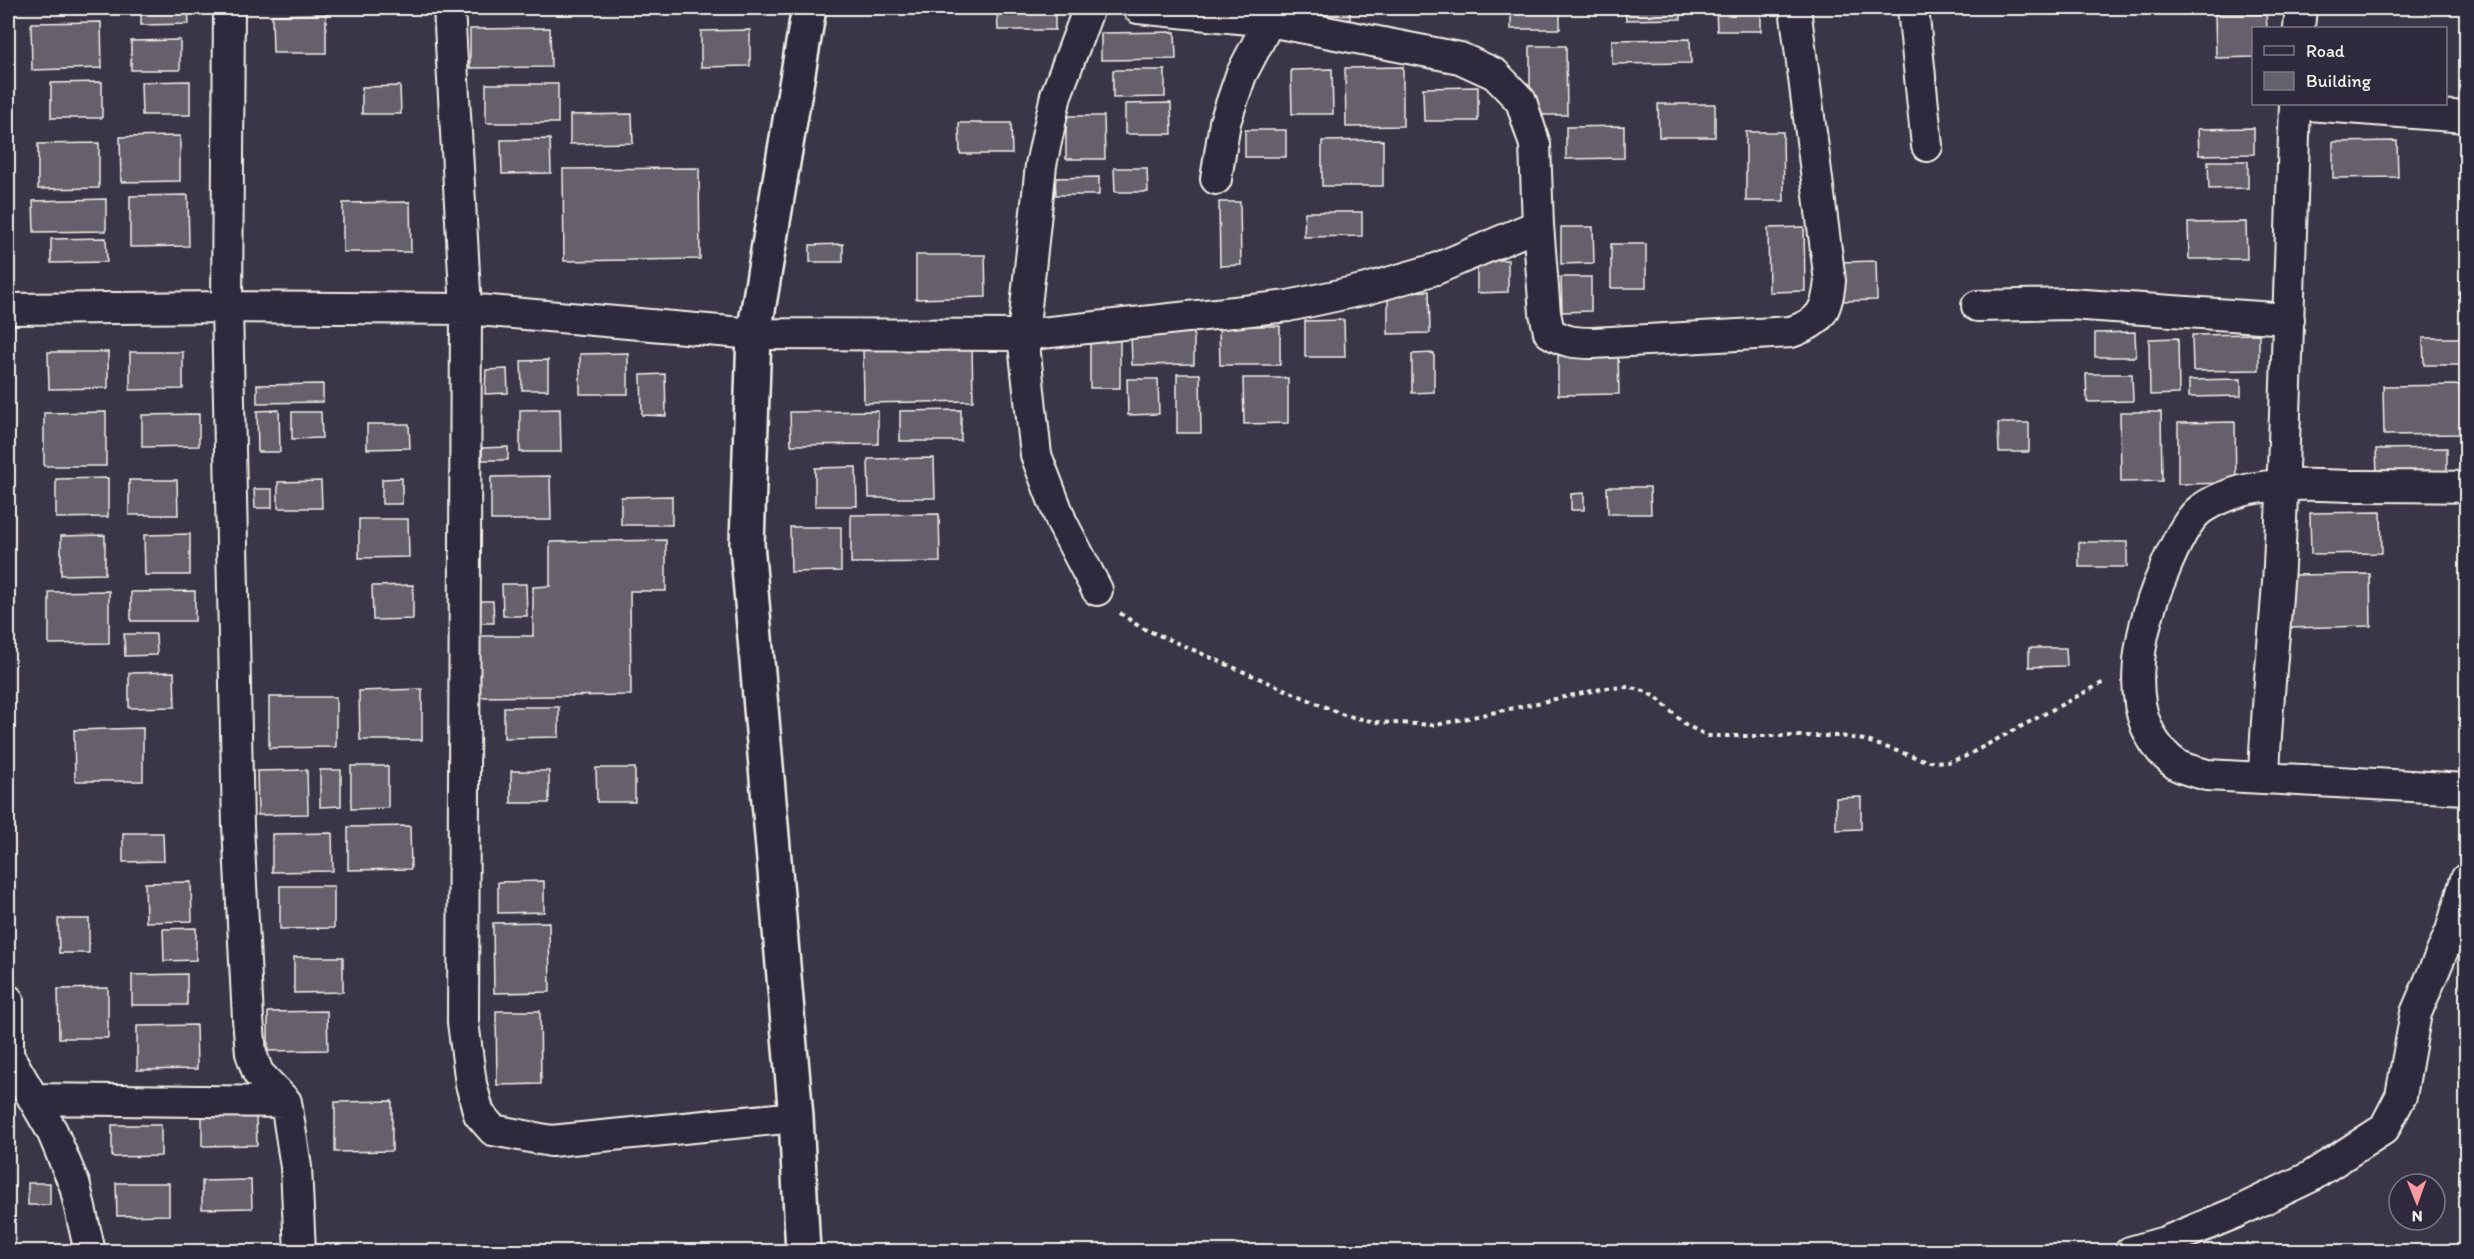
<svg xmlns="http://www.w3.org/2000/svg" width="2474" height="1259" viewBox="0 0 2474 1259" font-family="Itim,sans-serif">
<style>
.building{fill:#65616c;stroke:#f4f1e8;stroke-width:1.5}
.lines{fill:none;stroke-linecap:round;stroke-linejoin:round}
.street-casing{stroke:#f4f1e8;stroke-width:34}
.secondary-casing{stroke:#f4f1e8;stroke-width:38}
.path{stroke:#f4f1e8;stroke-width:4;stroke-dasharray:4.5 4.5;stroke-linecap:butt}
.street{stroke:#2f2a3d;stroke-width:30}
.secondary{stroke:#2f2a3d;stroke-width:33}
</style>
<rect width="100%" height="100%" fill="#3b3647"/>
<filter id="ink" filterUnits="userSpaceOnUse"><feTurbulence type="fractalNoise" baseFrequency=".0167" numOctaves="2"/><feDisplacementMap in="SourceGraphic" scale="12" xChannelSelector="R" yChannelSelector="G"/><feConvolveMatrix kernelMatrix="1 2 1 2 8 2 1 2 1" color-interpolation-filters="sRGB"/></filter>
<g filter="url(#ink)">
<path class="building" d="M141,8H188L189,24L141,25Z
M997,8H1055V30H998Z
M1320,8H1350V20L1321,21Z
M1511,8H1560V29H1511Z
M1625,8H1681V19L1626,20Z
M1716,8H1761V31H1717Z
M326,14V53H273L272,15Z
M2215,14H2266L2267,28H2254V57L2216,58Z
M101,22L102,68L32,70L31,23Z
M550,28L551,67L470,68V29Z
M750,30V66L701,67V31Z
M1175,32L1176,59L1101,60V33Z
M1690,39L1691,63L1612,64V40Z
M180,40V70H131V41Z
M1530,46H1566L1567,115H1530Z
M1403,67V126L1346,127L1345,68Z
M1332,69L1333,114H1292L1291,70Z
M1113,70H1165V97L1113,98Z
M190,81V115H142L141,82Z
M102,82V118H51V83Z
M486,84H558V123H486Z
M400,86L401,114H362V87Z
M1478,87V121H1424L1423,88Z
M1171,103L1172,134H1125V104Z
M1658,104H1715V137H1659Z
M632,114L633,143L570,144V115Z
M1066,116H1104L1105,159H1066Z
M959,123H1011L1012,154H960Z
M1624,126V158L1566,159V127Z
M2254,128V154L2199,155L2198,129Z
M1245,130H1286V157H1245Z
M1746,132H1783L1784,201H1746Z
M180,136V181L121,182L120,137Z
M550,139L551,173L502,174L501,140Z
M1383,140V186H1322V141Z
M2397,141L2398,177L2333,178V142Z
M99,143V188L38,189V144Z
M2208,161H2248V188L2209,189Z
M699,168L700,259L564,261L563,169Z
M1114,168H1147L1148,192H1115Z
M1099,177V195H1056L1055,178Z
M188,195L189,246L130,247V196Z
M106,199V231L34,232L33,201Z
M410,202L411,252H343V203Z
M1219,202H1240L1241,265L1220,266Z
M1305,212H1362V236L1304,237Z
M2246,222L2247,259H2189L2188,223Z
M1561,227H1593L1594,263L1561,264Z
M1804,227L1805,291L1769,292L1768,228Z
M106,238L107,262L51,263V239Z
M843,244V262H810V245Z
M1611,244H1646V288H1611Z
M916,255H985L986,297L916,299Z
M1477,260H1508V292L1477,293Z
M1876,261L1877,300L1841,301L1840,262Z
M1561,277H1591V311L1562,312Z
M1429,291L1430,333L1388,334V292Z
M1344,320L1345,357H1305V321Z
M1219,326H1280V365H1220Z
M1194,332V364L1132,365L1131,333Z
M2135,332L2136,357H2095V333Z
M1090,334H1120V388H1090Z
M2259,334V370L2193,371L2192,335Z
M2178,338L2179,394L2150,395L2149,339Z
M2423,338H2466V365H2424Z
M972,347L973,401L864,403L863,348Z
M48,352H108V388L49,389Z
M130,352H183V389L130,390Z
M628,353V394H580V354Z
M1434,353V392L1412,393V354Z
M1558,354H1618L1619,394L1558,395Z
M548,360V390H522L521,361Z
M507,369L508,393L485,394L486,370Z
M665,374L666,416L642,415L641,375Z
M1177,374H1200L1201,433H1177Z
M2086,374H2132L2133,401L2087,402Z
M1243,378H1288V423L1244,424Z
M1127,379H1158L1159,414L1128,415Z
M2241,379V396L2189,397V380Z
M323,384V402L257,403V385Z
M2465,385L2466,434L2384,435L2383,386Z
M560,409L561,452H520V410Z
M279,410L280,452H258L257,411Z
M961,410V441H900V411Z
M878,411V444L791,445L790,412Z
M106,412V466H44V413Z
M292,412H321L322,438L292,439Z
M2120,412H2161L2162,481L2121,482Z
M199,414V446L142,447V415Z
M2235,422L2236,483L2178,484V423Z
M1998,423H2029V452H1999Z
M367,424H409L410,448L367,449Z
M508,447V460H482V448Z
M2447,448V472L2377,473L2376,449Z
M934,458L935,498H869L868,459Z
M856,467L857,506H815V468Z
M550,476L551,520H491V477Z
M108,478V517L56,518V479Z
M402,478V504H382V479Z
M129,480H177L178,515H129Z
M321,481L322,508H278V482Z
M1607,487H1650L1651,514H1608Z
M254,489H272V508H255Z
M1584,493V510H1571V494Z
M672,496V525H621V497Z
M2381,512L2382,553L2311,554L2310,513Z
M939,514L940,562L851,563V515Z
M359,519H408L409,557L359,558Z
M790,527H841V571L791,572Z
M190,534V575H145L144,535Z
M105,535V574L61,575V536Z
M666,540V591H630L631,695L479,697V636H533V587L550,586V542Z
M2079,542H2127V567H2079Z
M2370,574L2371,626L2288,628V575Z
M502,584H526L527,616H503Z
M413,585V619L373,620L372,586Z
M109,591V643L49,644V592Z
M195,591V621H131V592Z
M473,601H493L494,623H473Z
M124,634H156L157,655L125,656Z
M2029,648H2066L2067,666L2029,667Z
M174,672L175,707L129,708V673Z
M422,689V740H360L359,691Z
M269,697H336V747L269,748Z
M504,707H559V737L504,738Z
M143,728V781H75L74,730Z
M351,766H388V808L351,809Z
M596,768H635V802H597Z
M307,770L308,814L258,815L257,771Z
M320,770H341V806L320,807Z
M511,771H549V803H511Z
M1861,797V829L1836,830V798Z
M410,826L411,869L348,870V827Z
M123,833H163L164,861L123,862Z
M332,833L333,871L272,872V834Z
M544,881V912L498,913V882Z
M191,882L192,921L146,922L145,883Z
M280,886H334V928L280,929Z
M58,919H89V953H59Z
M549,922L550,992L494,993L493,923Z
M196,928V960L164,961L163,929Z
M294,957H343V992L294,993Z
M187,974V1005H132V975Z
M108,988V1038H59L58,989Z
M327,1011L328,1050L268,1051V1012Z
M496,1011H540L541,1084L497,1085Z
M196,1025L197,1069L137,1070V1026Z
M392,1101V1151L335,1152V1102Z
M202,1117H256L257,1145L202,1146Z
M112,1125H161V1156L112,1157Z
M251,1180L252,1208L202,1209V1181Z
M28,1183H50V1205H28Z
M116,1183H169V1215L117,1216Z
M8,1249H55V1252H8Z"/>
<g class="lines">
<defs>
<path id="street" d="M229,8L227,307L238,826L248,1019L251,1053L258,1073L286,1102L296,1167L300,1252
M449,8L466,309L463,1022L471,1084L479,1114L493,1130L551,1141L796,1117
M1089,8L1056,95L1041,165L1023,335L1036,455L1062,523L1097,590
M1913,8L1927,146
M2299,28L2301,8
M2295,104L2466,117
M1216,179L1225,122L1241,75L1276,8
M1538,225L1545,313L1549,332C1564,342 1575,343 1593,343L1791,332C1821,322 1827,311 1830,281L1795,8
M1977,306L2070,304L2289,319
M8,309L227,307L466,309L754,334L1023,335L1288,306L1367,289L1436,269L1538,225L1535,145L1521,101L1495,74L1460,58L1269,21L1138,8
M2466,487C2430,486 2393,486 2357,486C2306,485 2246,478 2201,509C2186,520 2171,554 2164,571C2139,628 2116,722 2177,765C2185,770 2198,772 2207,775L2466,789
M2264,778C2266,707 2275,637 2279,566C2286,412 2290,258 2295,104
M8,1000V1055L52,1131L75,1186L90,1252
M34,1099L286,1102
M2130,1252L2165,1242L2235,1213L2310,1177L2384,1129L2401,1096L2416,1013L2451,931L2466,879"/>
<path id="secondary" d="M803,1252L796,1117L747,544L754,334L809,8"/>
</defs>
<use href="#street" class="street-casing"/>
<use href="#secondary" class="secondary-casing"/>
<path class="path" d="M1120,613L1140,627L1344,715L1375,722L1436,725L1606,688L1629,687L1644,691L1657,698L1686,725L1708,736H1840L1864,740L1927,761L1948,762L1964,757L2104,682"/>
<use href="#street" class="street"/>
<use href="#secondary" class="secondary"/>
</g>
</g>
<rect width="2474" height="1259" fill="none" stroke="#2f2a3d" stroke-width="30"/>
<rect x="15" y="15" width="2444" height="1229" fill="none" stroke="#f4f1e8" stroke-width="2" filter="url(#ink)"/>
<rect x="2252" y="27" width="195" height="78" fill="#2f2a3d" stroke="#7e7a81" stroke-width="1.5"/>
<rect x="2264" y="46" width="30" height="9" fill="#2f2a3d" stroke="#7e7a81" stroke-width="1.5"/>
<text x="2306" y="57" font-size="18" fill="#f4f1e8">Road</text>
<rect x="2264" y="72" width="30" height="18" fill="#65616c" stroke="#7e7a81" stroke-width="1.5"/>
<text x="2306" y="87" font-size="18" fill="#f4f1e8">Building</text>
<g transform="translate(2417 1202) rotate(179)"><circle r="28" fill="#2f2a3d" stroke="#7e7a81" stroke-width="1.5"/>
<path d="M0-4.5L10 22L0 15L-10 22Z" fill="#ff9aa2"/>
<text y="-9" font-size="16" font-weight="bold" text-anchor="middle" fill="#f4f1e8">N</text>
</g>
</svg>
